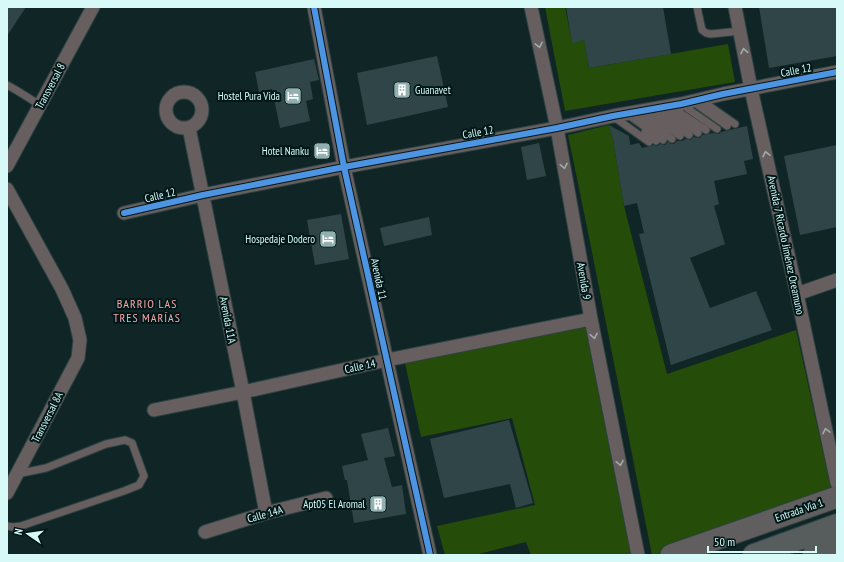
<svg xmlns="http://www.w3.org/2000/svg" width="844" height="562" viewBox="0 0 844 562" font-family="'PT Sans Narrow',sans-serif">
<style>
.green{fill:#254c08}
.building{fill:#304547}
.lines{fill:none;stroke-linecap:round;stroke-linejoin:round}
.lane-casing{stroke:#2e4242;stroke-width:9}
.street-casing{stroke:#2e4242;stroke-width:15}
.primary-casing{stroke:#2e4242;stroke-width:23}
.highway-casing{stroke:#2e4242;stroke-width:24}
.lane{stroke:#675e5f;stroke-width:7}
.street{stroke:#675e5f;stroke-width:13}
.primary{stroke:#615e5f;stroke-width:21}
.highway{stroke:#575c5c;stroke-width:22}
.cycleway-casing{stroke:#001717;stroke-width:8}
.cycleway{stroke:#4d94e3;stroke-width:6}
.oneway{stroke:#9facac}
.labels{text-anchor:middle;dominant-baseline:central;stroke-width:4;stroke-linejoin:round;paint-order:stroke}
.street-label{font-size:11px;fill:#d7faf9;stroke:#001717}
.poi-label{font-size:11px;fill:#d7faf9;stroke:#001717;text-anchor:end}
.neighbourhood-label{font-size:12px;letter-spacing:1px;fill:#fba7ac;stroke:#001717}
</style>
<rect width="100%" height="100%" fill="#102626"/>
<path class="green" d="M545,7H565L572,42L584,40L589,68L728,44L735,82L565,111Z
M609,125L613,140L624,206L667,374L796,330L834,502L696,555H652L590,242L568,135Z
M585,326L631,555H531L526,542L475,555H445L437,526L535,505L512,418L421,437L405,363Z"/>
<path class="building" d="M7,7H26L7,36Z
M566,7H663L671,54L589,68L584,40L572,43Z
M759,7H837V56L769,68Z
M437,56L448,107L367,125L357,73Z
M314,59L319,80L310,82L313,99L306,101L310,121L280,128L272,89L259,92L255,72Z
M609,125L629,136L630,145L639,143L642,148L654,145L657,146L660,144L665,145L668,142L671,144H674L677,141H682L686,139L691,140L693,137L700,138L702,135L714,133L719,134L721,132L747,126L753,159L744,161L747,174L714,181L719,204L714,206L725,244L690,258L710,308L756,291L772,330L671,365L639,234L644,233L637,203L624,206L613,140Z
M539,143L546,176L527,180L521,147Z
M837,145V227L800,235L784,156Z
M341,214L349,259L315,265L307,220Z
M429,217L432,235L384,246L380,228Z
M509,420L533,503L516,508L510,484L444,498L430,439Z
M388,428L395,456L384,458L392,487L402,485L406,514L354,523L347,480H345L342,466L368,460L361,434Z"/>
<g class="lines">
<defs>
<path id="lane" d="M697,7L702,30L706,33L711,34L740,31
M7,85L16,90L40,105
M701,100L735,124
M692,101L727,126
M681,104L717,129
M662,107L698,133
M671,107L706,130
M653,109L689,135
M644,111L680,136
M635,112L672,139
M627,114L663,140
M614,117L649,142
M645,132L656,141
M7,526L13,527L21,526L124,491L139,485L144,476L132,443L125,440L106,444L46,468L17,474"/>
<path id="street" d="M314,7L344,167L430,555
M531,7L557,128L591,319L638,555
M735,7L751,89L797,294L837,483
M166 110a18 18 0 1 1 36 0a18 18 0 1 1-36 0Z
M189,128L243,392L266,513
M7,166L93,7
M7,189L62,289L75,318L80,340L78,358L7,493
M124,213L203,195L344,167L557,128L613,116L681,104L723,94L837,72
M797,294L837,280
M154,410L243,392L387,360L591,319
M205,532L266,513L326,498"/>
<path id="primary" d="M671,555L837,497"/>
<path id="highway" d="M754,555L837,525
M814,555L837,547"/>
</defs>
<use href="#lane" class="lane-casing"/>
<use href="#street" class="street-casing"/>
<use href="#primary" class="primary-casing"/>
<use href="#highway" class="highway-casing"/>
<use href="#lane" class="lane"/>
<use href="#street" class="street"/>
<use href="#primary" class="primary"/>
<use href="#highway" class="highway"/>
<defs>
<path id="cycleway" d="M314,7L344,167L430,555
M124,213L203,195L344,167L557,128L613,116L681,104L723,94L837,72"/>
</defs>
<use href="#cycleway" class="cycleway-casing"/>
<use href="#cycleway" class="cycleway"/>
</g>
<defs><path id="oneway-chevron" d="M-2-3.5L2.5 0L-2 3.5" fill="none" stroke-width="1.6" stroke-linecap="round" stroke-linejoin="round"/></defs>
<g class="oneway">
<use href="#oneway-chevron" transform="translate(539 45) rotate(78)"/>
<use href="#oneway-chevron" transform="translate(744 51) rotate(-101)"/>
<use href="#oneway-chevron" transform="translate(766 154) rotate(-102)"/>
<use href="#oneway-chevron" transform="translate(564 166) rotate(80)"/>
<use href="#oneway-chevron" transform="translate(594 336) rotate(79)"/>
<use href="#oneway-chevron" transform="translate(826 431) rotate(-102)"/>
<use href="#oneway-chevron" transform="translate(620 463) rotate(79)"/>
</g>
<defs>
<symbol id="building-square" viewBox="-11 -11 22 22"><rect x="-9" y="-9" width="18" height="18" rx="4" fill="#91b0af" stroke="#001717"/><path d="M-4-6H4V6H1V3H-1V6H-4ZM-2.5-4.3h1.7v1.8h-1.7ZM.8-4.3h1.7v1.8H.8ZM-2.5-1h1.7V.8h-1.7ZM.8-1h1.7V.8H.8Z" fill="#fff"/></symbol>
<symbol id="hotel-square" viewBox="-11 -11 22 22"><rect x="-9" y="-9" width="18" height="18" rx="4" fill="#91b0af" stroke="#001717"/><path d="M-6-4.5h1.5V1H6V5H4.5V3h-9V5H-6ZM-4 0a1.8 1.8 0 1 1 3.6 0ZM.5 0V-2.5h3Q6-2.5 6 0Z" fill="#fff"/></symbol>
</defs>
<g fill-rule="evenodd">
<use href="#building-square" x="392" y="80" width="20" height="20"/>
<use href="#hotel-square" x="283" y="86" width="20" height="20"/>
<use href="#hotel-square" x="312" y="141" width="20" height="20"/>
<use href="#hotel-square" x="318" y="229" width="20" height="20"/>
<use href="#building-square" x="368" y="494" width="20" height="20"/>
</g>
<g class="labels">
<g class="street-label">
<text transform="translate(796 70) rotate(-11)">Calle 12</text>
<text transform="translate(50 86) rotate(-62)">Transversal 8</text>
<text transform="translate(478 132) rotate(-10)">Calle 12</text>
<text transform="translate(160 195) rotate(-13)">Calle 12</text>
<text transform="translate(786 245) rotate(78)">Avenida 7 Ricardo Jiménez Oreamuno</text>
<text transform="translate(379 279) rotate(78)">Avenida 11</text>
<text transform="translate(584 281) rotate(80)">Avenida 9</text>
<text transform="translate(228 320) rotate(79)">Avenida 11A</text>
<text transform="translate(360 366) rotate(-12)">Calle 14</text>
<text transform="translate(47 417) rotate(-63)">Transversal 8A</text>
<text transform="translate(799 510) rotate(-19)">Entrada Vía 1</text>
<text transform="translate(265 514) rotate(-16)">Calle 14A</text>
</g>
<g class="poi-label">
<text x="415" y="90" text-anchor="start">Guanavet</text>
<text x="280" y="96">Hostel Pura Vida</text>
<text x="309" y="151">Hotel Nanku</text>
<text x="315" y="239">Hospedaje Dodero</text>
<text x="365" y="504">Apt05 El Aromal</text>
</g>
<g class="neighbourhood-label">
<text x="147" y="303">BARRIO LAS<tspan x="147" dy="14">TRES MARÍAS</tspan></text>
</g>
</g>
<rect width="844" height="562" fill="none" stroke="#d7faf9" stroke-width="16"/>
<g transform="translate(28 534) rotate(283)" stroke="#001717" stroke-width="3" paint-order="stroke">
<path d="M0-3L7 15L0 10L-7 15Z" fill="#d7faf9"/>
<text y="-6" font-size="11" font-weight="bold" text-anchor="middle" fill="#d7faf9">N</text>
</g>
<path d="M708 546v6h108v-6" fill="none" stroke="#d7faf9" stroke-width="2"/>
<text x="714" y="546" font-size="12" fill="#d7faf9" stroke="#001717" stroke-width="3" paint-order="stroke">50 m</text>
</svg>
